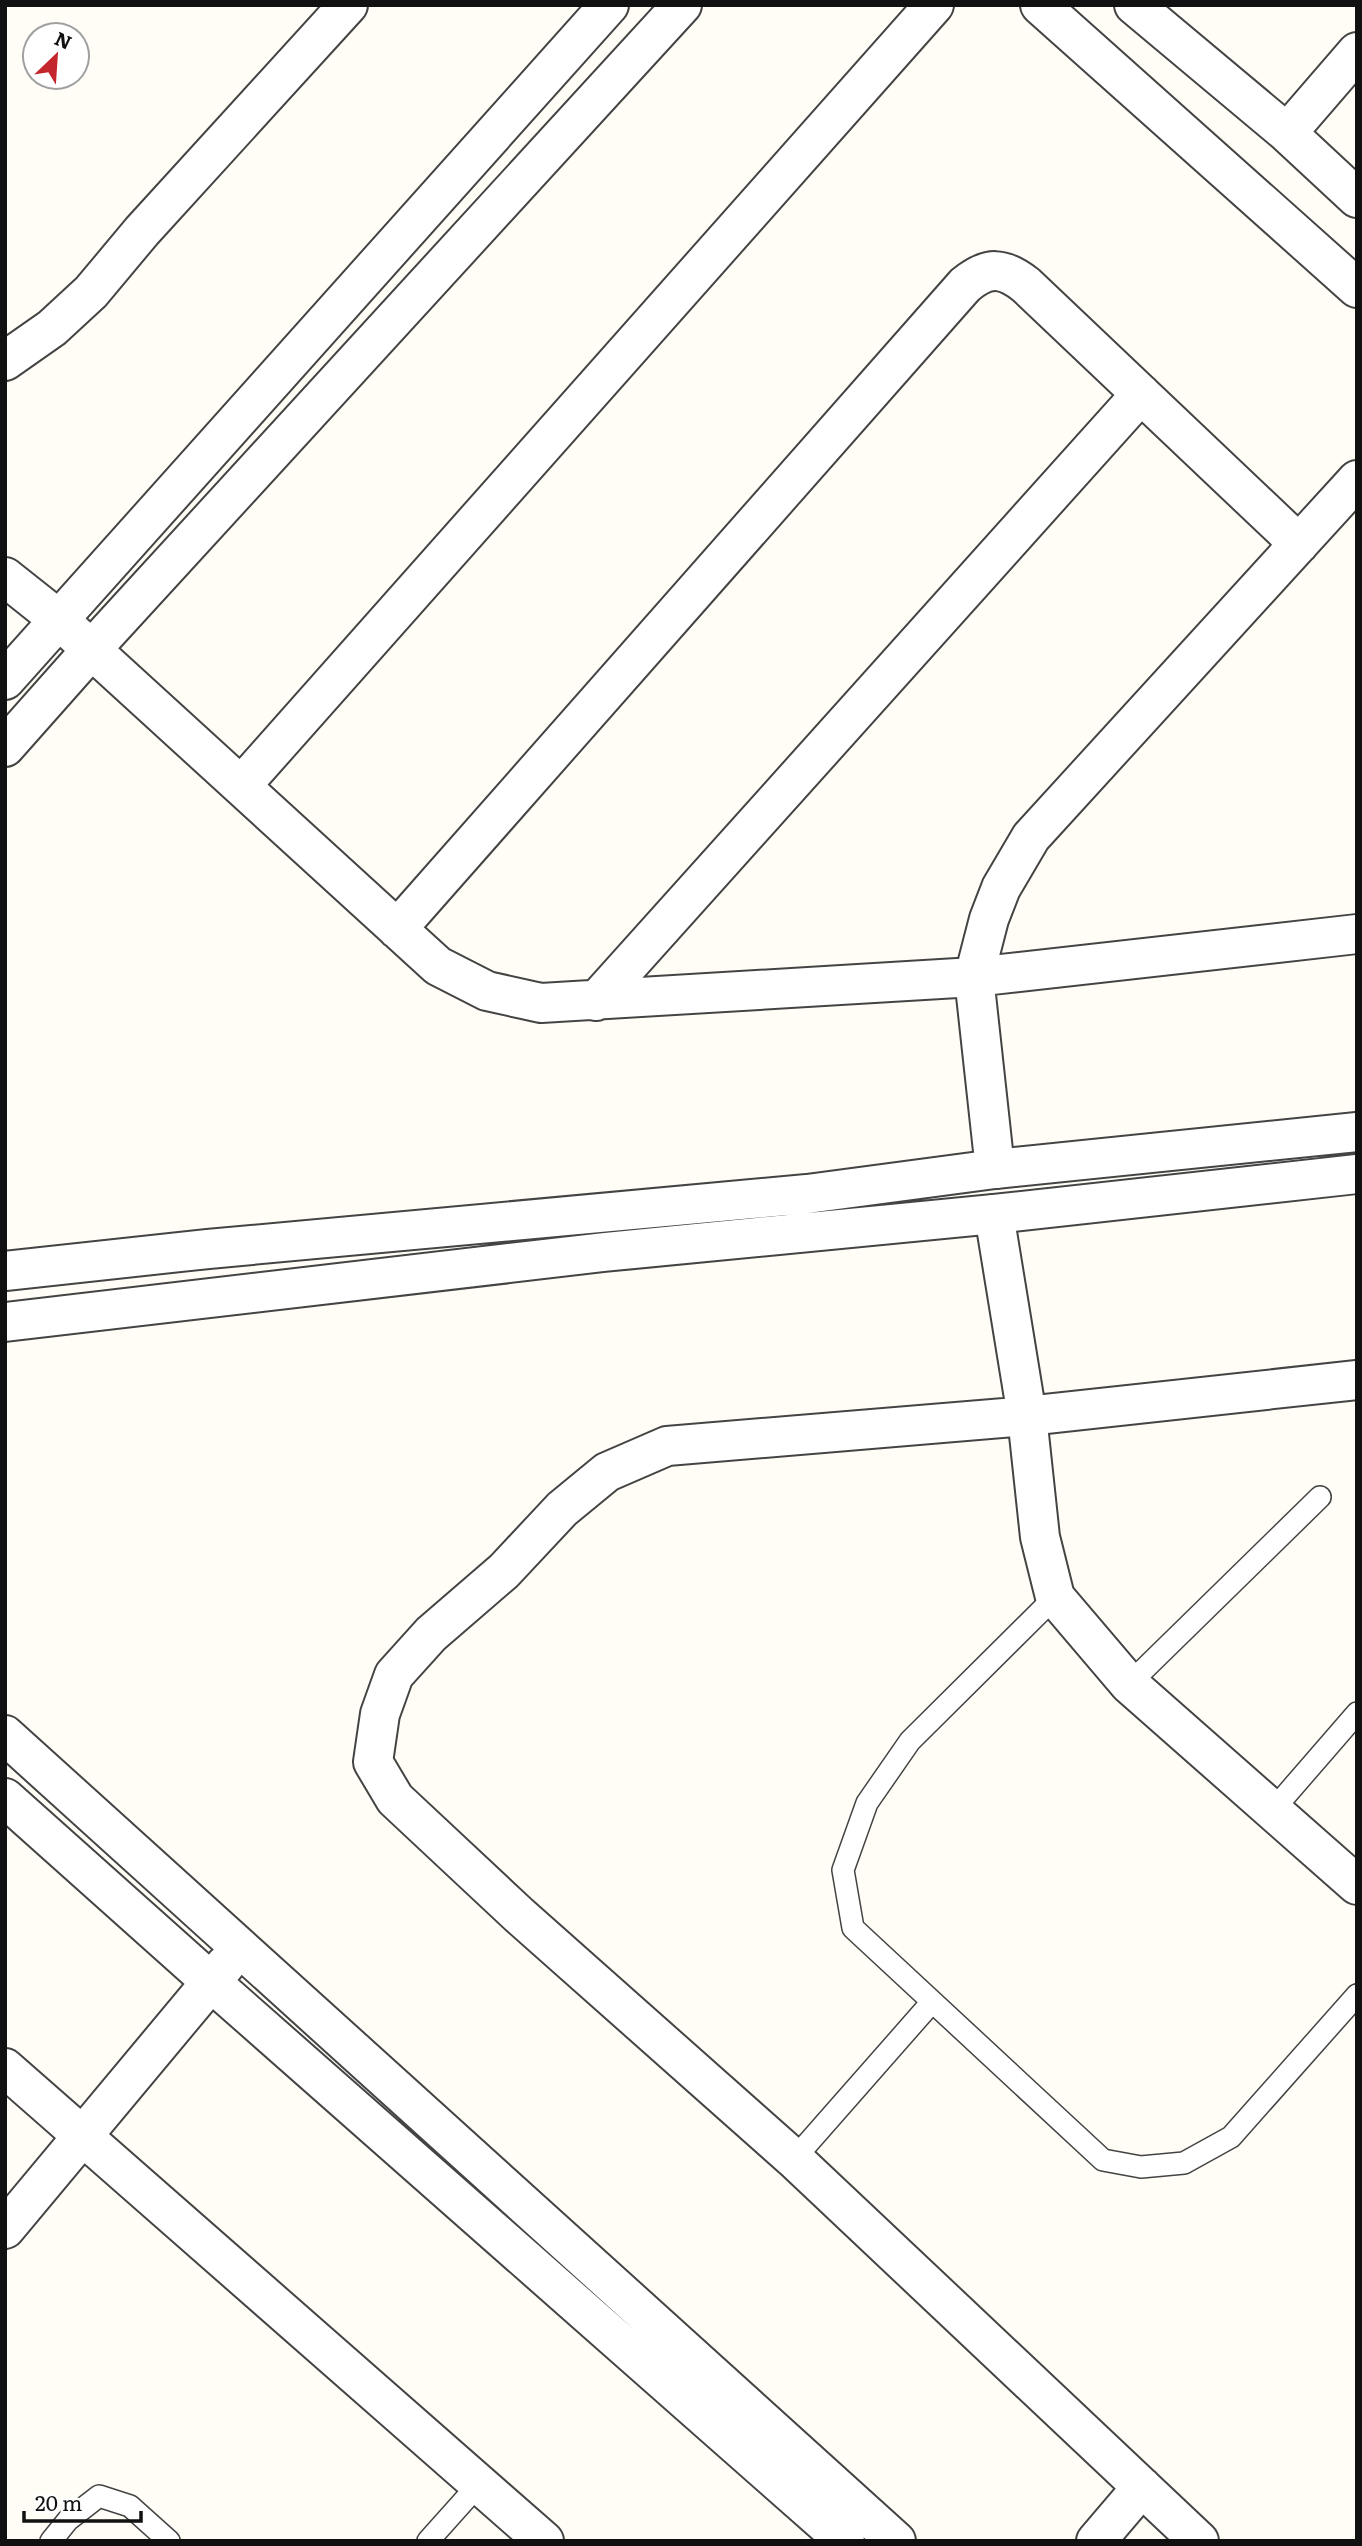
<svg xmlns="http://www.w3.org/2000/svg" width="1362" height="2546" viewBox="0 0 1362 2546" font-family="Literata,serif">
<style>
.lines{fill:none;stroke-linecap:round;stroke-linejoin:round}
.service-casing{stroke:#444;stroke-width:24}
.minor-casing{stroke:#444;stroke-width:42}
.tertiary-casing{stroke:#444;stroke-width:42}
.service{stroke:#fff;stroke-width:21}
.minor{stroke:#fff;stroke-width:38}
.tertiary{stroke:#fff;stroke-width:38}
</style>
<rect width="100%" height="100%" fill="#fffdf5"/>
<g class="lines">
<defs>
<path id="service" d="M1055,1597L910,1741L867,1803L843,1870L853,1928L1103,2160L1141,2167L1184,2163L1231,2137L1357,1995
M1129,1684L1320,1497
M1273,1810L1357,1713
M794,2159L932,2002
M51,2541L68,2520L99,2496L130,2506L169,2541
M428,2541L479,2484"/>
<path id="minor" d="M1040,5L1357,288
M1134,5L1287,133L1357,198
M1287,133L1357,52
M5,361L52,328L91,292L142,231L348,5
M5,577L58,619L438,966L487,991L541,1003L974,977L1357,934
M5,680L609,5
M5,747L91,650L682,5
M241,786L934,5
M397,929L965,285C988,266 1003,267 1026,285L1299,544
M596,1001L1141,394
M995,1169L974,977L989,919L1001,888L1031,837L1357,480
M994,1214L1027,1416L1040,1537L1055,1597L1129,1684L1357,1885
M5,1735L896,2541
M5,1798L211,1982L845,2541
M5,2068L544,2541
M5,2229L226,1964
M1096,2541L1142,2487
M1199,2541L794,2159L519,1915L395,1799L373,1762L380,1714L394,1675L431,1634L504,1571L562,1509L607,1472L667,1446L1027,1416L1357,1380"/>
<path id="tertiary" d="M5,1271L208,1249L807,1194L995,1169L1357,1132
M5,1322L604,1252L994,1214L1357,1174"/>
</defs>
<use href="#service" class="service-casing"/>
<use href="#minor" class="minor-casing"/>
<use href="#tertiary" class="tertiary-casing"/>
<use href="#service" class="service"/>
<use href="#minor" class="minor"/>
<use href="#tertiary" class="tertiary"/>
</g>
<rect width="1362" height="2546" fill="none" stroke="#111111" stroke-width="14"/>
<g transform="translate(56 56) rotate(25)"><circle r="33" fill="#ffffff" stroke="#a0a0a0" stroke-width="2"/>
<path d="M0-5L12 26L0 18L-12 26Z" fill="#c4262e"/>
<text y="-10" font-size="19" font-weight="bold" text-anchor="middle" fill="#111111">N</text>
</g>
<path d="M24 2511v10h117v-10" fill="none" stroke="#111111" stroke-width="3.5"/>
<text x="35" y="2511" font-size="21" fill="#111111" stroke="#ffffff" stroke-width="5" paint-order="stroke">20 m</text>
</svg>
